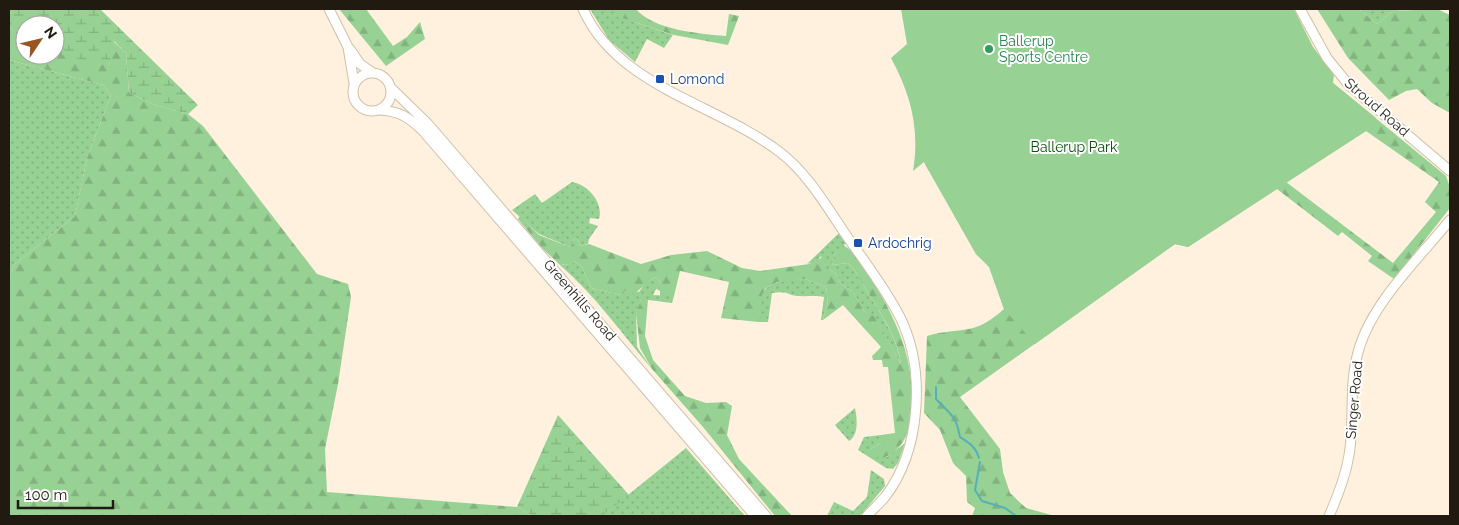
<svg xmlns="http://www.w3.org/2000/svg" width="1459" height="525" viewBox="0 0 1459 525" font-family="Raleway,sans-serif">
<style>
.grass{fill:url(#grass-dots)}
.forest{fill:url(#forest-firs);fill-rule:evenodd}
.wetland{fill:url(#wetland-marsh)}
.park{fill:#97d193}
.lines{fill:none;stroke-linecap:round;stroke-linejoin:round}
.stream{stroke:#56b0b6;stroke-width:2}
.tertiary-casing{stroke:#d0bfa8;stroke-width:11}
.tertiary{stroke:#fff;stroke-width:9}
.leisure-dot{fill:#2e9e5b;stroke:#fff;stroke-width:2}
.transit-dot{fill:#1a4fb4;stroke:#fff;stroke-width:2}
.labels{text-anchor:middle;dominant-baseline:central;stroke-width:4;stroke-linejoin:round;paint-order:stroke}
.leisure-label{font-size:14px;fill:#27864d;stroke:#fff;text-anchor:start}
.transit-label{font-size:14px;fill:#164399;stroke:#fff;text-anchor:start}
.street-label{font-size:14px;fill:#201a11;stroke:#fff}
.park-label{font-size:14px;fill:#0b500c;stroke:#fff}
</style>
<defs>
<pattern id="grass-dots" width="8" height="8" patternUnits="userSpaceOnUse" patternTransform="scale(1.25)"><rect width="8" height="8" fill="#97d193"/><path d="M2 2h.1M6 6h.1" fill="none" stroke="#82b37e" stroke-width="1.8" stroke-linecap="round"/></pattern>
<pattern id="forest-firs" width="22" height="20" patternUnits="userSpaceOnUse" patternTransform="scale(1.25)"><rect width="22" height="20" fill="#97d193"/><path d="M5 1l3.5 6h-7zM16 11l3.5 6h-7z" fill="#82b37e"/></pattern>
<pattern id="wetland-marsh" width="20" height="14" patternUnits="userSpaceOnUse" patternTransform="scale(1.25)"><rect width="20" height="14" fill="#97d193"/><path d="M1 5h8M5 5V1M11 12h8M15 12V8" fill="none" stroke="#82b37e"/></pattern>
</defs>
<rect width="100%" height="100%" fill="#fff1de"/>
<path class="grass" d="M590,9H614V15L673,35L664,48L647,39L635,62L609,40Z
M1359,9H1424L1393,11L1377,24Z
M9,60L103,85L111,95L87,158L75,216L15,264L9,275Z
M572,182C587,184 604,202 599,219L590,218L589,223L598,226L589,239L588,244L580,246L578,239L575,238L570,247L539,234L512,210L535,194L542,203Z
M839,233L846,243L835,254L832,265L848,263L854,269C870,299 896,330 901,364L875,318L864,311L853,292L839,282L837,275L830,269H825L821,256L817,261L807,264Z
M575,261L582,267L591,288L621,295L627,288L639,292L646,282L656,277L660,282L653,295L674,296L672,303L641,299L636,314L637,347L652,369C622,334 595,295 560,265L570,264Z
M805,279L826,287L828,302L823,320H821L824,297C815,295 808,297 800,296C788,296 789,290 772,293L768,322H758C760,314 759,306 761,298C766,279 789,280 805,279Z
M855,408C857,418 859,435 849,441L835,425Z
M881,435V443L871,449L887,457L905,443L898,463L893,469L886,468L858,450L864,437Z
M686,448L745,516H602Z
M871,470L884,479L885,486L860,516H827L834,502L853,511L867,497Z"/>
<path class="forest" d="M339,9H366L393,46L407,37L420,22L425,39L386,66Z
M614,9H636C653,30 701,34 726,36L729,14L739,16L728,45L674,35L613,15Z
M1317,9H1359L1377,24L1393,11L1437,9L1450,15V113L1432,103L1417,89L1406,91L1389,100L1348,58Z
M9,27L19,35L25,36V55H55V41L109,66L113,41L126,53L129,93L155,105L188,114L203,126L317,274L348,284L351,297L338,384L325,449L327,492L517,507L533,516H9V275L15,264L75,216L87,158L111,95L103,85L9,60Z
M1333,83L1446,176L1450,187V208L1394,279L1368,261L1372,256L1342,232L1338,236L1277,189L1188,247L1175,244L960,397L1000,449L1003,472L1010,493L1026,508L1055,516H972L975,508L967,502L966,476L953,463L940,430L924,413L927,336C962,326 973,337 1004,309L989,267L976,254L925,164L930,161ZM1366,131L1439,182L1425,202L1436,212L1393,263L1286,182Z
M520,216L539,235L570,247L575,238L578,239L580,246L589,244L641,264L671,255L707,251L742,268L760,271L809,264L825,256L828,261L825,269H830L837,275L839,282L853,292L864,311L875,317L901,364C897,331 870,299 854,269L848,263L832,265L835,254L843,245L854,252C886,301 915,346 912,407C911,425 908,440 894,452C886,458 880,461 871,454V449L881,443V435L895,433L888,367H883L882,360H873L872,356L881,347L843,305L823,320L828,302L826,287L805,279L777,282L766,288L762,295V313L758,322L721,318L729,282L680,271L674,296H660V291L655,288L660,282L656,277C645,281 642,291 631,294L627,289L621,295L591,288L582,267L575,261L570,264L560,265L542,248L518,219Z
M641,299H648L645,336L653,360L685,396L706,403L726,402L732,406L727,435L739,459L792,516H775L703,427L652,369L640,348L636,314Z"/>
<path class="wetland" d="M10,9H100L198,105L188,114L155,105L129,93L126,53L114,41L109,66L62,55V44L55,41V25H25V36L19,35L9,27Z
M558,415L629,495L602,516H533L517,507Z"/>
<path class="park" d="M901,9H1294L1313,47L1334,75L1333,83L1376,118L1366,131L1188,247L1175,244L1035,344L1004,309L989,266L976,254L924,162L913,171C920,129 911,95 891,58L907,44Z"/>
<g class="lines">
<path class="stream" d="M936,387V399C951,415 956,415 960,437C969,443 976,447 979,458
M980,462L975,490L982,501L1005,508L1016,516"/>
<defs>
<path id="tertiary" d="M329,9L348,47L354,83
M583,9C617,87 718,104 781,153C808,174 827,207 846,235C865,262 885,288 900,317C926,370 921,450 885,497C879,504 872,510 867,516
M1300,9L1327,58L1349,85L1450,171
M350,49L360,64L373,73
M353 92a19 19 0 1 1 38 0a19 19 0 1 1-38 0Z
M390,87L428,124L766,516
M379,110C399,111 409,117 423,131L755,516
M1329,516C1337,498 1346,474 1349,455C1355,420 1348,384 1359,349C1372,303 1420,257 1450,220"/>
</defs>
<use href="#tertiary" class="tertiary-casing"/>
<use href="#tertiary" class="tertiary"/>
</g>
<circle class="leisure-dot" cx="989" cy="49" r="5"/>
<g class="transit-dot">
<rect x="655" y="74" width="10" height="10" rx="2.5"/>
<rect x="853" y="238" width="10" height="10" rx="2.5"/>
</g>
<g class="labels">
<g class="leisure-label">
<text x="999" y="41">Ballerup<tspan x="999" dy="16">Sports Centre</tspan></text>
</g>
<g class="transit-label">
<text x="670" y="79">Lomond</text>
<text x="868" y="243">Ardochrig</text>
</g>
<g class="street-label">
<text transform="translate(1377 107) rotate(41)">Stroud Road</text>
<text transform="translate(580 300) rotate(49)">Greenhills Road</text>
<text transform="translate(1354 400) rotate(-85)">Singer Road</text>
</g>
<g class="park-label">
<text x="1074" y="147">Ballerup Park</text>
</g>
</g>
<rect width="1459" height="525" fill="none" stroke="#201a11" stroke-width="20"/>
<g transform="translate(40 40) rotate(55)"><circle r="24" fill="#ffffff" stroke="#a6a3a0"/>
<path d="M0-4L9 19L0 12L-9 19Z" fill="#985623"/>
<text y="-8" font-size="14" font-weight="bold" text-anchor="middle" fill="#201a11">N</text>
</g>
<path d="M18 500v8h95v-8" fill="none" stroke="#201a11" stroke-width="2.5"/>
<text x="25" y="500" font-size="15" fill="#201a11" stroke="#ffffff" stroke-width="4" paint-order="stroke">100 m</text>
</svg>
